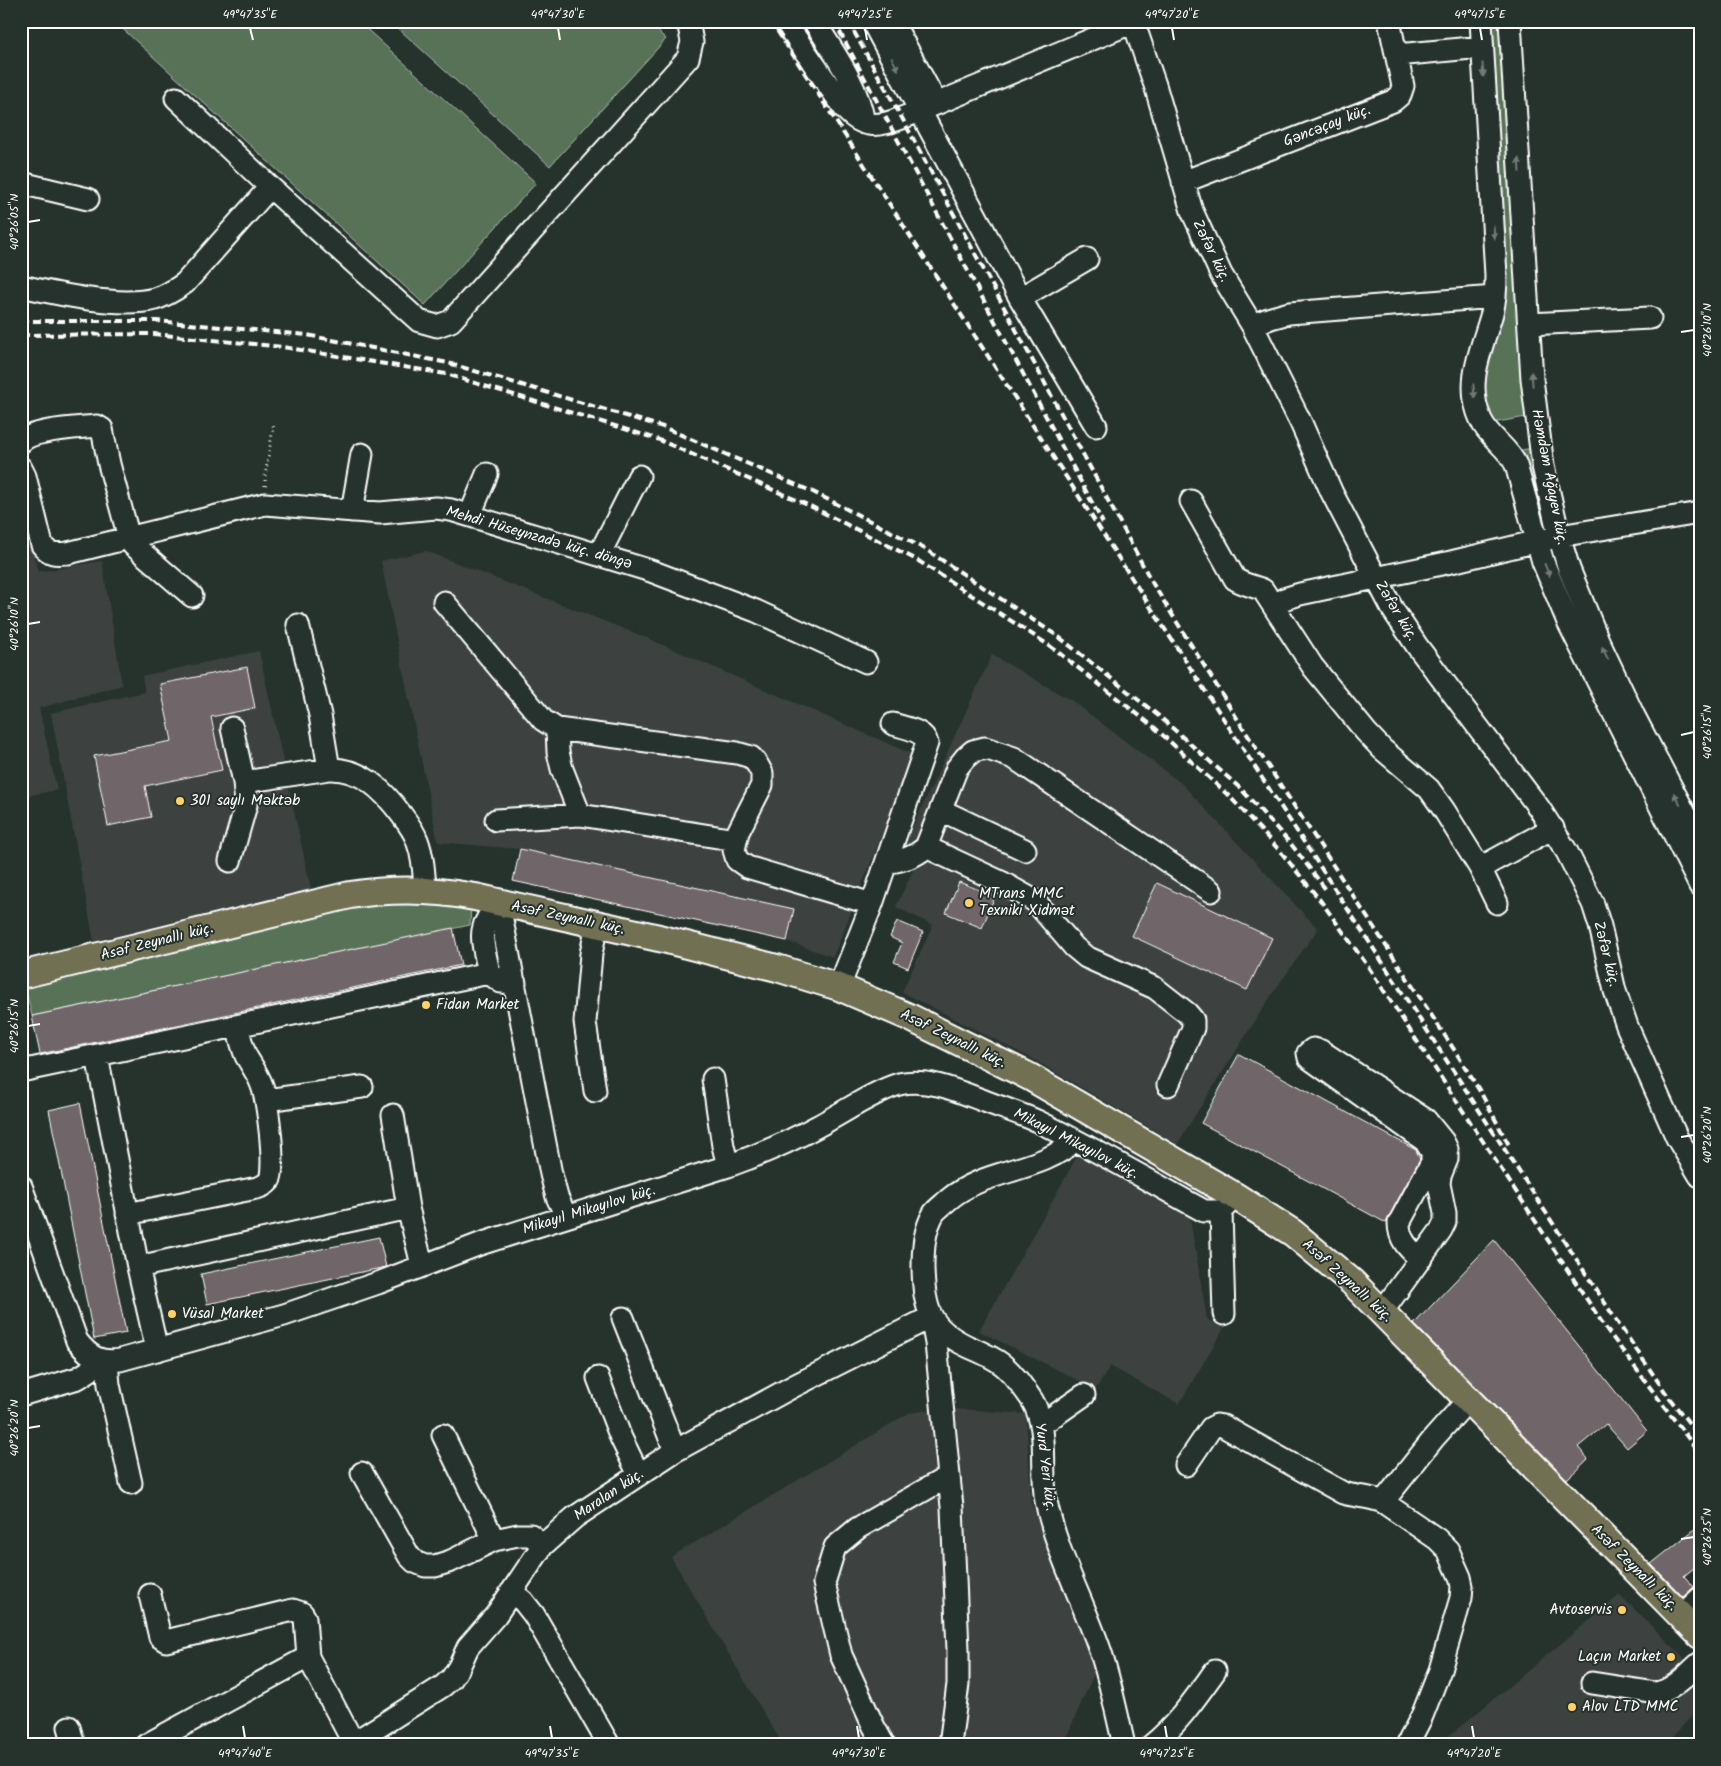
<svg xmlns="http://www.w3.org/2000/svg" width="1721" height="1766" viewBox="0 0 1721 1766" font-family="Kalam,sans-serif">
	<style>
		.built { fill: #3c4240 }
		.green { fill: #587258; stroke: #acb8ac }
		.building { fill: #70666b; stroke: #fff }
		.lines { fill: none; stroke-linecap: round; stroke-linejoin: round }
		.minor-casing { stroke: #fff; stroke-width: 25 }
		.major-casing { stroke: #fff; stroke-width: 30 }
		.path { stroke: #fff; stroke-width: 3; stroke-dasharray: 1 4; stroke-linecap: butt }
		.minor { stroke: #26332d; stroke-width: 21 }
		.major { stroke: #716f52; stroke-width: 26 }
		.rail { stroke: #fff; stroke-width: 4; stroke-dasharray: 8 4; stroke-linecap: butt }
		.oneway { fill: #727a76 }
		.ticks { fill: none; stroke: #fff; stroke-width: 2 }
		.poi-dot { fill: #ffd166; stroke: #26332d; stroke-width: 2 }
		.labels { text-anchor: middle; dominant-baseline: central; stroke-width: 4; stroke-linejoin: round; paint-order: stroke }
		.street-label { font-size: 15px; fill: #fff; stroke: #26332d }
		.poi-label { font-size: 15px; fill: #fff; stroke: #26332d; text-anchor: start }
		.neatline { fill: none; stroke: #fff; stroke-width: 2 }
		.ticks-label { font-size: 12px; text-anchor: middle; fill: #fff }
	</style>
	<rect width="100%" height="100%" fill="#26332d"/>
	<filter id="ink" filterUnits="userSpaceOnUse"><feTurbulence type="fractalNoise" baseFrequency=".02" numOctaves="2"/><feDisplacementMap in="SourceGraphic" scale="10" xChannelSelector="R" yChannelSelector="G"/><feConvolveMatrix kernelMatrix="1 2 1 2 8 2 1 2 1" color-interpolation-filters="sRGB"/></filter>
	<g filter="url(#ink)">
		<path class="built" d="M21 505 38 572 102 561 122 685 39 708 57 790 21 797Z
			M426 551 647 638 914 755 833 957 787 941 794 909 520 849 438 842 381 561Z
			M259 651 311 889 94 941 51 713 145 692 142 676Z
			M992 655 1072 701 1182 784 1318 929 1272 994 1177 1144 1033 1059 902 992 933 925 896 907 914 868 901 853Z
			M1078 1155 1189 1213 1207 1319 1224 1328 1179 1404 1110 1366 1096 1389 979 1331Z
			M942 1408 1026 1414 1031 1502 1095 1671 1063 1745H783L671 1557 909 1413Z
			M1620 1595 1700 1674V1707L1665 1745H1438Z"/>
		<path class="green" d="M114 21H358L536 183 425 305Z
			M390 21H647L666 39 550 166Z
			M1488 21H1502L1526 417 1492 423 1483 408 1481 381 1503 313 1505 268Z
			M1533 448 1548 524 1539 526 1521 450Z
			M419 902 471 907 470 925 32 1016 25 988 339 910 381 903Z"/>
		<path class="building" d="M247 667 255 708 211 717 222 770 145 786 151 817 108 826 94 756 172 741 160 684Z
			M520 849 794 909 787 941 513 881Z
			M959 882 995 896 982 928 946 913Z
			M1157 883 1272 938 1247 990 1132 936Z
			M897 921 923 932 908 968 894 962 902 943 890 937Z
			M453 928 461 965 40 1054 32 1016Z
			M1239 1054 1416 1150 1420 1159 1386 1223 1201 1123Z
			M80 1103 126 1333 94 1339 49 1110Z
			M379 1237 386 1267 207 1304 201 1274Z
			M1494 1240 1647 1431 1627 1448 1606 1424 1578 1447 1588 1459 1567 1479 1414 1324Z
			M1700 1525V1563L1684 1576 1694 1587 1683 1597 1651 1564Z"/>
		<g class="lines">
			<defs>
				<path id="minor" d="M784 21 845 109C863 129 878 127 902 118L1136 21
					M814 21C834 53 858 85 864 123
					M872 21 1020 298 1096 426
					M892 21 936 103
					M1133 21 1155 85 1192 211 1221 274 1252 325 1301 423 1332 493 1393 610 1417 646 1539 808 1567 852 1593 904 1600 926 1615 991 1627 1026 1677 1138 1700 1176
					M1481 21 1496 275C1496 288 1495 301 1492 313 1482 349 1464 383 1481 420 1489 438 1508 447 1516 465L1543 562 1568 622 1700 886
					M1510 21 1532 379 1543 466 1559 536 1569 569 1598 640 1634 716 1700 842
					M1397 55 1482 47
					M176 98 270 187 419 321 437 326 451 321 688 58 692 42 688 21
					M1183 182 1393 101 1400 95 1403 86 1389 21
					M21 183 88 199
					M21 286C57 294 119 308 155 299 166 296 175 290 185 283L270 187
					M1020 298 1087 259
					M1529 324 1650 318
					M1252 325 1271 318 1289 313 1495 297
					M21 442C33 429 79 428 97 426L102 429 109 464 129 538 133 545 192 596
					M21 468 25 476 42 545C50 555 55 554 68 553L265 504 380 513 436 508 451 510 651 571 756 611 866 662
					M1191 501 1235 579C1244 585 1254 586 1263 590L1313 667 1366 732 1382 749 1429 789 1444 810 1480 868 1553 828
					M352 511 362 454
					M470 515 487 474
					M599 555 639 476
					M444 602 543 720 557 729 737 753 751 757 757 764 762 773V785L738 832 734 850 737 860 747 867 872 904
					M1274 606 1284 599 1300 594 1451 562 1559 536 1700 513
					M298 625 320 715 329 769
					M557 729 558 752 562 769 580 815
					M244 782 329 769C361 768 383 790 401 814 407 822 414 831 417 840 423 856 424 872 425 890
					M941 810 1025 850
					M496 820 580 815 736 840
					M926 847 1001 882 1035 901 1074 947 1086 957 1155 988 1187 1013 1193 1020V1028L1168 1085
					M230 861 246 805 244 782 232 728
					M886 863C902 860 914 858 926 847L957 768 965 758 973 751 985 748 1014 758 1211 891
					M1480 868 1497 903
					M500 903 501 915 551 1174 557 1197 566 1216
					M489 973C483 941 474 928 500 903
					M839 987 872 904 927 743C924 730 905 728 893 724
					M97 1056 138 1267 157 1350
					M21 1071 489 973 501 982 515 983
					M713 1079 723 1146 728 1166
					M595 1091 585 1022 591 954 597 924
					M266 1100 362 1087
					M393 1115 408 1208 422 1265
					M1075 1140C1041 1173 985 1168 948 1200 944 1204 938 1208 934 1213 924 1230 923 1249 923 1268 924 1310 930 1329 969 1347 981 1352 993 1357 1003 1365 1015 1375 1023 1387 1032 1400 1050 1430 1040 1468 1046 1501 1057 1555 1085 1604 1102 1656 1111 1685 1117 1715 1124 1745
					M21 1186 77 1341C90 1357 99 1363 120 1360L284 1315 378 1283 480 1244 728 1166C759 1155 789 1142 818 1126 841 1114 875 1091 899 1084 928 1077 960 1092 987 1102 1003 1108 1021 1114 1037 1121 1094 1148 1149 1181 1204 1211H1221L1235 1196
					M1221 1211 1224 1314
					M127 1214 252 1189C258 1188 265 1186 269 1181 277 1169 267 1097 261 1083 257 1073 251 1065 246 1056 242 1047 240 1036 237 1027
					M138 1267 408 1208
					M1382 1312 1441 1230 1445 1222V1213L1439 1184 1440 1176 1447 1159V1149L1443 1141 1426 1120 1321 1051 1313 1049 1308 1053 1309 1058 1425 1141 1432 1152V1162L1399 1223C1399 1240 1408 1248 1420 1259
					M623 1318 675 1451
					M107 1362 109 1385 131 1483
					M598 1378 621 1438 639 1475
					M21 1395 78 1378 89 1371 97 1359
					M1041 1425 1084 1395
					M443 1435 494 1540
					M1186 1465 1211 1428 1217 1425 1223 1426 1343 1493C1356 1497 1370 1496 1383 1502L1437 1539 1448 1550 1460 1577 1462 1586 1461 1598 1440 1670 1422 1716 1407 1745
					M362 1473 409 1556 415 1562 425 1566H435L451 1561 494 1540 518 1535H531L543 1545
					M1383 1502 1434 1438 1468 1400
					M511 1592 523 1601 534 1615 609 1745
					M150 1595 160 1637 166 1641 293 1610 302 1613 305 1618 308 1657 353 1742
					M1681 1616 1700 1598
					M1592 1683 1656 1693C1674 1690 1687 1674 1700 1663
					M69 1727 74 1745
					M146 1745 308 1657
					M350 1745 443 1686 452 1678 459 1667 468 1647 496 1615 543 1545 575 1517 675 1451 794 1386 931 1317 936 1343 952 1507 958 1650V1684L950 1745
					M884 1745 873 1725 841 1655 824 1583 835 1547 858 1528 949 1476
					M1152 1745C1178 1724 1196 1697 1215 1671"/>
				<path id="major" d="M21 975 350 895C393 888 433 889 475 897L659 938 777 968 839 987 909 1017 1030 1077 1235 1196 1293 1233 1352 1282 1700 1635"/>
			</defs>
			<use href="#minor" class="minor-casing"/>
			<use href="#major" class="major-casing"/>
			<path class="path" d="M265 486V476L274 422"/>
			<use href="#minor" class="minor"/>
			<use href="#major" class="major"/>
			<path class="rail" d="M771 21 1140 591 1618 1323 1670 1399 1700 1437
				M834 21 1103 523
				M848 21 902 118 1153 584 1245 731 1457 1054 1481 1093 1510 1147
				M21 321H157L307 335 448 363 663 427 813 492 925 549 1059 637 1160 717 1241 789 1291 844 1327 891
				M21 335 154 334 283 347 446 374 657 439 810 506 917 560 1050 646 1154 727 1231 798 1280 851 1320 900 1367 965 1607 1330 1700 1454"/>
		</g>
		<defs><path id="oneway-solid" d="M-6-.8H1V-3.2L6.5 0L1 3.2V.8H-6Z" transform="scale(1.25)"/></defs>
		<g class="oneway">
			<use href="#oneway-solid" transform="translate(895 64) rotate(62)"/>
			<use href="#oneway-solid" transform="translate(1483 70) rotate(86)"/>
			<use href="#oneway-solid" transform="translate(1519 165) rotate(-94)"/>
			<use href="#oneway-solid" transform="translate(1494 232) rotate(86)"/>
			<use href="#oneway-solid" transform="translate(1532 379) rotate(-95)"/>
			<use href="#oneway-solid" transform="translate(1474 391) rotate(84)"/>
			<use href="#oneway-solid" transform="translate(1547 570) rotate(68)"/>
			<use href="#oneway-solid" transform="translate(1605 653) rotate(-115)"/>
			<use href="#oneway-solid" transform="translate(1677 799) rotate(-118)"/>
		</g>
	</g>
	<path class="ticks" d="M250 28 253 40M558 28 560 40M865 28 867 40M1172 28 1174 40M1480 28 1482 40M28 222 40 220M1681 332 1694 330M28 624 40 622M1681 735 1694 732M28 1026 40 1024M1681 1137 1694 1135M28 1428 40 1426M1681 1539 1694 1537M243 1726 245 1738M550 1726 552 1738M857 1726 859 1738M1165 1726 1167 1738M1472 1726 1474 1738"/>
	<g class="poi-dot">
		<circle cx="180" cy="801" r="5"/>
		<circle cx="969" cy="903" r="5"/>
		<circle cx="426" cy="1005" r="5"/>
		<circle cx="172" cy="1314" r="5"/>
		<circle cx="1622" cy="1610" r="5"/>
		<circle cx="1671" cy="1657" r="5"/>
		<circle cx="1572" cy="1707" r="5"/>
	</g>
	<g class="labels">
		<g class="street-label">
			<text transform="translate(1327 126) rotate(-21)">Gəncəçay küç.</text>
			<text transform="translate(1211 251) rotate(64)">Zəfər küç.</text>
			<text transform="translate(1549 477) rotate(79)">Həmdəm Ağayev küç.</text>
			<text transform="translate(539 538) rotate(16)">Mehdi Hüseynzadə küç. döngə</text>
			<text transform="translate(1396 611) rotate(59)">Zəfər küç.</text>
			<text transform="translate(568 918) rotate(12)">Asəf Zeynallı küç.</text>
			<text transform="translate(157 942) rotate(-14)">Asəf Zeynallı küç.</text>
			<text transform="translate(1606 954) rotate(76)">Zəfər küç.</text>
			<text transform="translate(953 1039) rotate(26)">Asəf Zeynallı küç.</text>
			<text transform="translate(1076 1144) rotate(27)">Mikayıl Mikayılov küç.</text>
			<text transform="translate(589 1210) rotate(-17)">Mikayıl Mikayılov küç.</text>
			<text transform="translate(1347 1281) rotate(42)">Asəf Zeynallı küç.</text>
			<text transform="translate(1045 1467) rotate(83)">Yurd Yeri küç.</text>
			<text transform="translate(609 1495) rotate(-34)">Maralan küç.</text>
			<text transform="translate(1634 1568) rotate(45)">Asəf Zeynallı küç.</text>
		</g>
		<g class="poi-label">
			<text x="190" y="801">301 saylı Məktəb</text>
			<text x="979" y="894">MTrans MMC<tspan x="979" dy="17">Texniki Xidmət</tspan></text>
			<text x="436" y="1005">Fidan Market</text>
			<text x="182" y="1314">Vüsal Market</text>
			<text x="1612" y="1610" text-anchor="end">Avtoservis</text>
			<text x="1661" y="1657" text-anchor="end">Laçın Market</text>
			<text x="1582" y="1707">Alov LTD MMC</text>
		</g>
	</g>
	<rect width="1721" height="1766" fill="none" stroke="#26332d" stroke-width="55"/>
	<rect x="28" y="28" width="1666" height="1710" class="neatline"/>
	<g class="ticks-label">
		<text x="250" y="18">49°47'35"E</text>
		<text x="558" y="18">49°47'30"E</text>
		<text x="865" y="18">49°47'25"E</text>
		<text x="1172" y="18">49°47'20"E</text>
		<text x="1480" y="18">49°47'15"E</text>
		<text transform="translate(14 222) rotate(-90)" y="4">40°26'05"N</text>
		<text transform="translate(1707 330) rotate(-90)" y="4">40°26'10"N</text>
		<text transform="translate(14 624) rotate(-90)" y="4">40°26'10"N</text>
		<text transform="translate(1707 732) rotate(-90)" y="4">40°26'15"N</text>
		<text transform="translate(14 1026) rotate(-90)" y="4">40°26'15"N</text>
		<text transform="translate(1707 1135) rotate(-90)" y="4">40°26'20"N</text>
		<text transform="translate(14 1428) rotate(-90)" y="4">40°26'20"N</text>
		<text transform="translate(1707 1537) rotate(-90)" y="4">40°26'25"N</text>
		<text x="245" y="1757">49°47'40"E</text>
		<text x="552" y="1757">49°47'35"E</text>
		<text x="859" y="1757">49°47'30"E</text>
		<text x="1167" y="1757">49°47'25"E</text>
		<text x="1474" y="1757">49°47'20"E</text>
	</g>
</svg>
